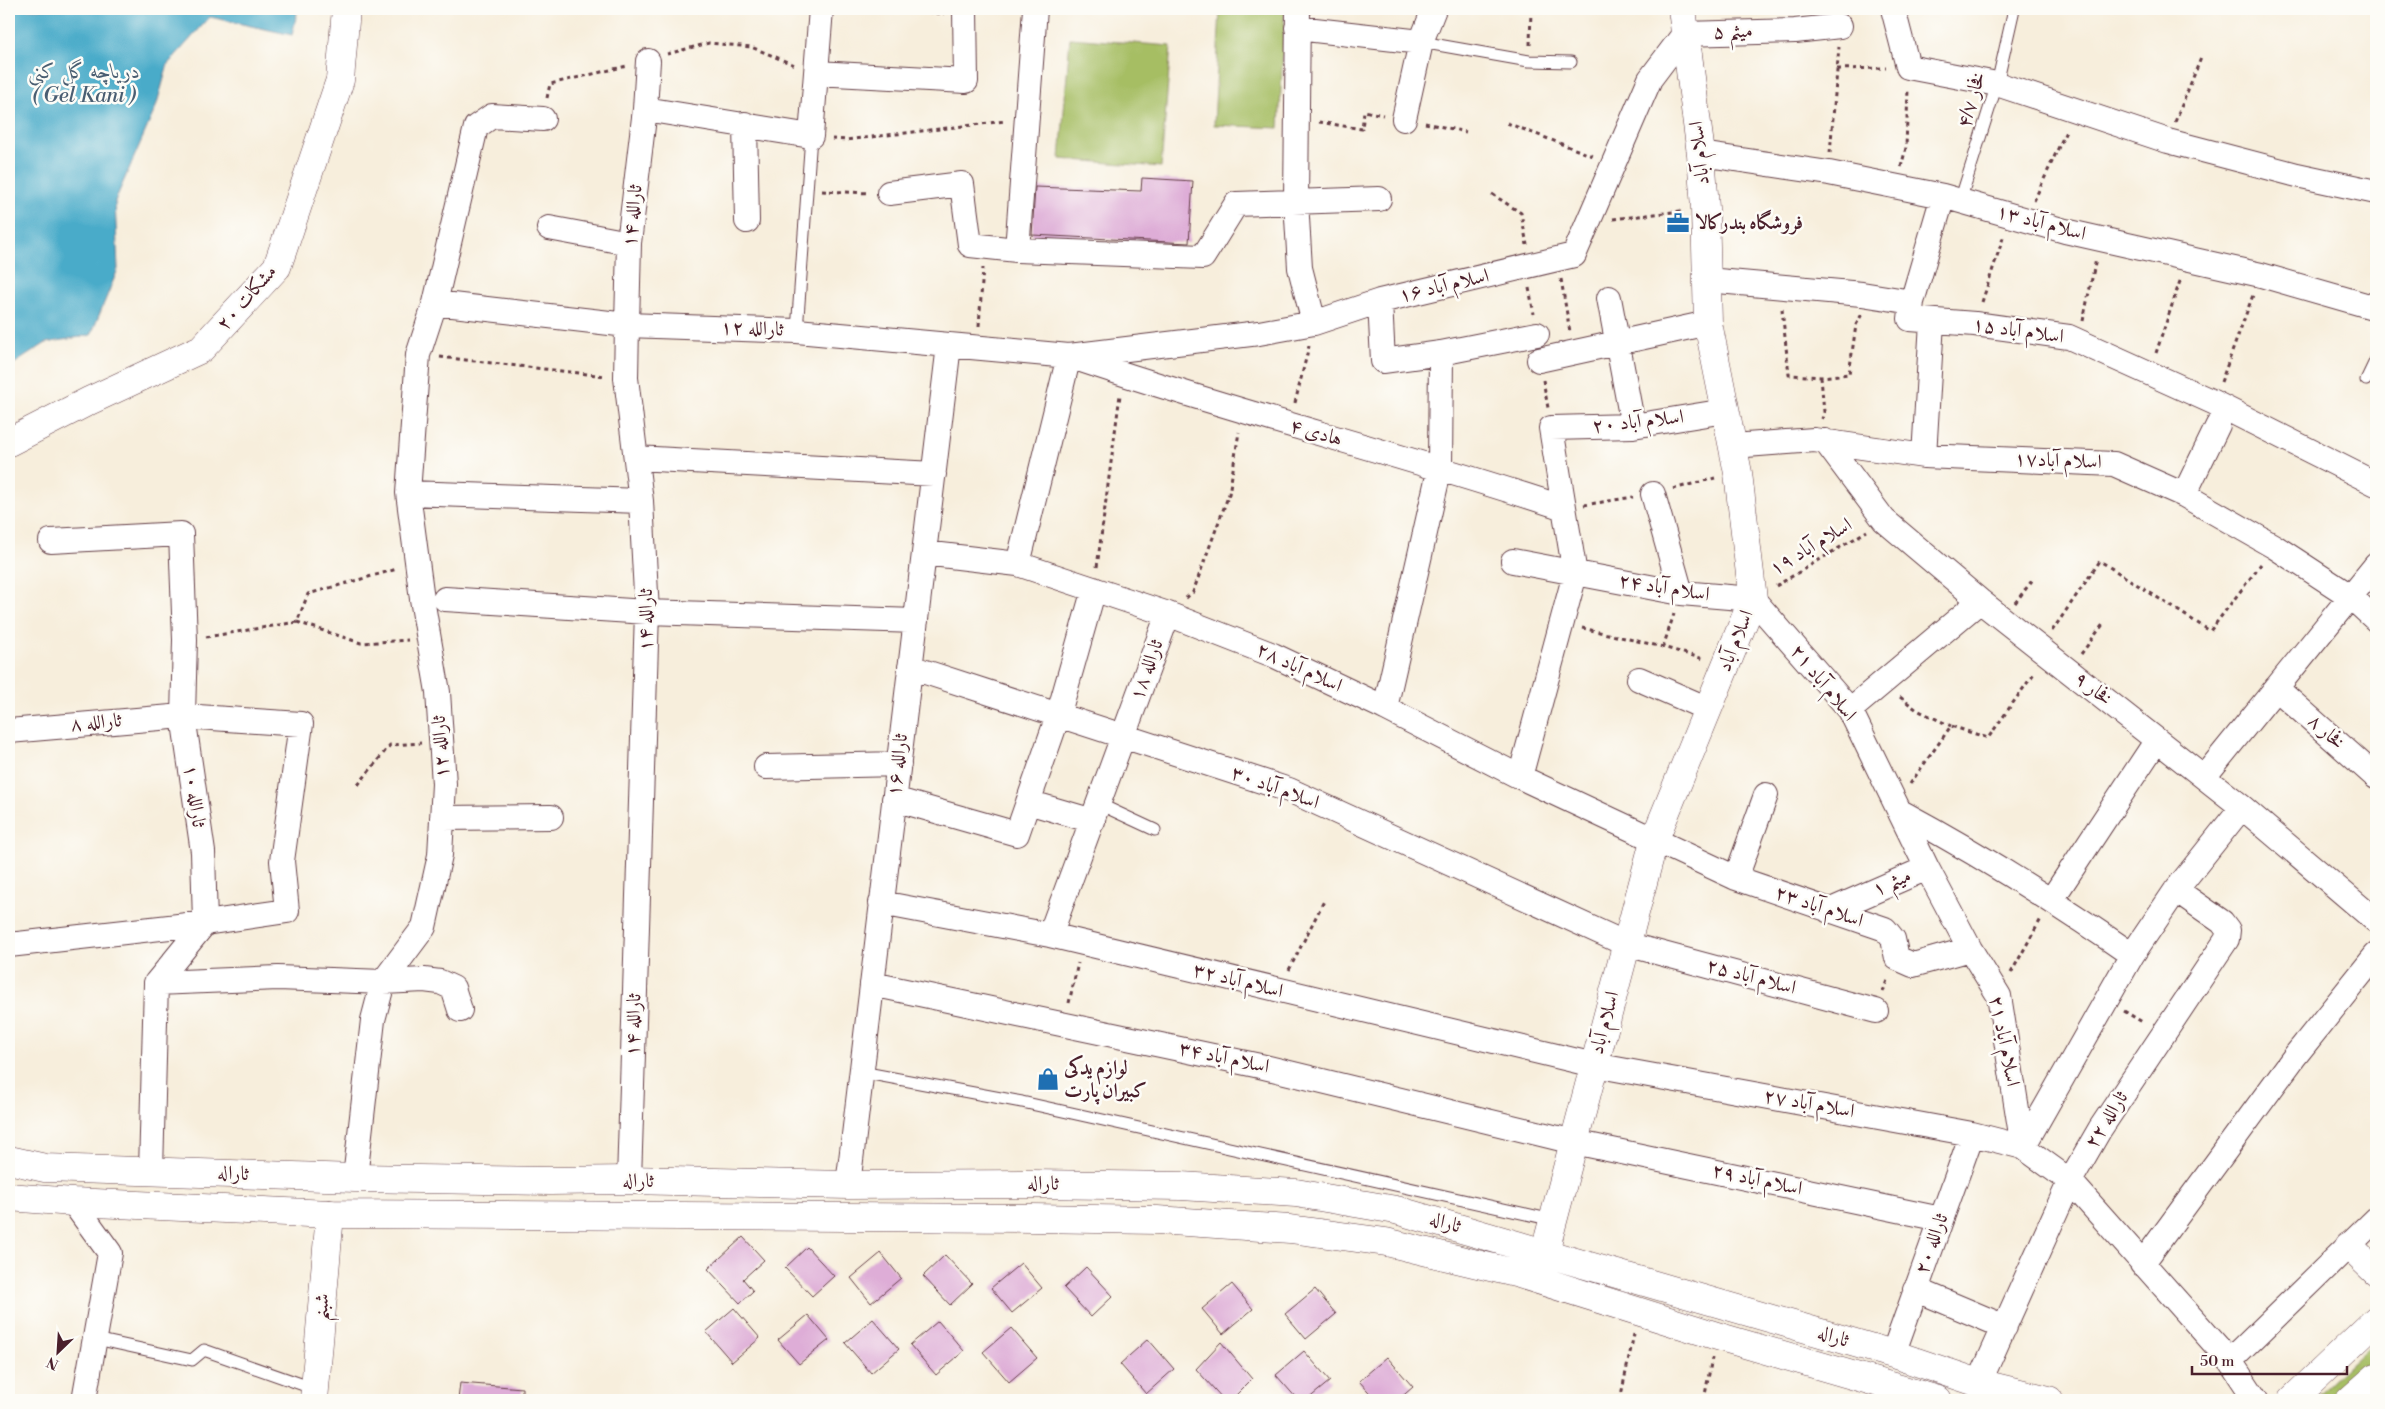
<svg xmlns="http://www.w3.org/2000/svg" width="2385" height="1409" viewBox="0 0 2385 1409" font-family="'Libre Bodoni',Amiri,serif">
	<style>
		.green { fill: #a6be63; stroke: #786e47 }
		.water { fill: #4aabc9; stroke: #4a657a }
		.building { fill: #deadd7 }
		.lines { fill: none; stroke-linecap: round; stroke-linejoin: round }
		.service-casing { stroke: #643e46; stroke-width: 13 }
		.minor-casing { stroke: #643e46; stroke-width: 26 }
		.tertiary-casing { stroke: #643e46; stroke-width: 29 }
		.secondary-casing { stroke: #643e46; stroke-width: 29 }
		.primary-casing { stroke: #643e46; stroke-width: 29 }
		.path { stroke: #643e46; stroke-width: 3; stroke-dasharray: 4 4; stroke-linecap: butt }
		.service { stroke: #fff; stroke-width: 11 }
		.minor { stroke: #fff; stroke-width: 24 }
		.tertiary { stroke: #fff; stroke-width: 28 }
		.secondary { stroke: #fff; stroke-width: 28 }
		.primary { stroke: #fff; stroke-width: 28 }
		.labels { text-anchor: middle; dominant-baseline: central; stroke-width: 5; stroke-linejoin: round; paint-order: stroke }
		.street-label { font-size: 20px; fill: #4a1f2b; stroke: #fdfcf7 }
		.poi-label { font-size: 20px; font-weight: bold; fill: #4a1f2b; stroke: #fdfcf7; text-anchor: start }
		.water-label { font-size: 21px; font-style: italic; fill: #4a5e72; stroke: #fdfcf7 }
	</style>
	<rect width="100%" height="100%" fill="#fdfcf7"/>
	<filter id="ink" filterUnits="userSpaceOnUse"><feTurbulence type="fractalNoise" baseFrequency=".02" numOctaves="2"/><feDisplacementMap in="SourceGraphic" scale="10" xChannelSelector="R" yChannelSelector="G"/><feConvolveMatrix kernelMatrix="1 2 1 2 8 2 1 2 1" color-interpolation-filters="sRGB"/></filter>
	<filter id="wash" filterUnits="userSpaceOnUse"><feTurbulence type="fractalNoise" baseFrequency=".0096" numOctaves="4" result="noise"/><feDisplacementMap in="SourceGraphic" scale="20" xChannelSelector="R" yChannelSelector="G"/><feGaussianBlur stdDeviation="1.12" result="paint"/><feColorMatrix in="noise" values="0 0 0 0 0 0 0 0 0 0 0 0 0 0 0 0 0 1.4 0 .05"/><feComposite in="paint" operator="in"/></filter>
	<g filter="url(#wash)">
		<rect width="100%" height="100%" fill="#f7eedc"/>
		<path class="green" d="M1220 9H1285L1279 128 1214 125Z
			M1070 38 1171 46 1161 167 1060 159Z
			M2376 1340V1358L2332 1400H2312Z"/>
		<path class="water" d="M9 9H298L292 35 210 17 168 64 156 107 115 201 118 269 91 335 46 343 9 367Z"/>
		<g id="blocks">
			<path class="building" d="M1142 178 1193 181 1189 243 1032 235 1035 187 1141 191Z
				M743 1237 764 1260 743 1279 753 1291 740 1303 708 1269Z
				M807 1247 834 1276 812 1296 785 1268Z
				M881 1253 901 1278 871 1303 851 1278Z
				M945 1255 972 1284 950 1305 923 1276Z
				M1021 1263 1042 1288 1012 1313 991 1288Z
				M1086 1267 1113 1296 1091 1317 1064 1288Z
				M1232 1284 1253 1309 1223 1334 1202 1309Z
				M1315 1289 1336 1314 1306 1339 1285 1314Z
				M734 1308 760 1338 732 1362 706 1332Z
				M808 1315 829 1340 799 1364 778 1340Z
				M873 1319 899 1349 871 1373 845 1343Z
				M938 1321 964 1351 936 1375 910 1345Z
				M1011 1328 1037 1358 1009 1382 983 1352Z
				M1148 1339 1174 1369 1146 1394 1120 1364Z
				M1221 1342 1252 1379 1231 1400H1224L1196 1369Z
				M1304 1351 1330 1381 1307 1400H1298L1276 1375Z
				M1387 1357 1413 1387 1398 1400H1376L1359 1381Z
				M460 1383 522 1388V1400H458Z"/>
		</g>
	</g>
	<g filter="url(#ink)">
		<use href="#blocks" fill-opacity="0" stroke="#643e46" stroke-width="1"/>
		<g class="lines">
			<defs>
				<path id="service" d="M1421 42 1529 61 1571 62
					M1960 201 1997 84 2014 9
					M797 331 811 136
					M2366 380 2376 359
					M1099 804 1155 830
					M861 1072 1022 1102 1553 1220
					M96 1339 192 1360 204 1350 315 1389"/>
				<path id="minor" d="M1298 9 1296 201 1300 268 1314 323
					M1893 9 1908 67 1997 84 2168 141 2297 175 2376 192
					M1297 28 1421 42 1434 9
					M816 73 966 81 965 9
					M645 109 811 136 821 9
					M1404 119 1421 42
					M745 124 747 221
					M1701 154 1829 173 1943 196 2065 231 2261 275 2376 308
					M889 193 962 184 970 245 1017 250 1203 257 1236 204 1379 199
					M549 228 629 243
					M1017 250 1035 9
					M1707 280 1862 294 1912 302 1910 319 1975 324 2069 337 2213 402 2376 484
					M1609 298 1633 426
					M1380 301 1383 361 1441 353 1537 334
					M1912 302 1943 196
					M435 303 627 325 797 331 1069 356 1259 333 1314 323 1380 301 1574 255 1650 79 1684 34 1795 31 1840 26
					M1075 358C1237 413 1402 454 1564 508
					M1539 360 1708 323
					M1825 441 1884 520 1980 601 2242 807 2376 921
					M1733 446 1814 440 1924 456 2114 464 2184 495 2275 547 2350 596 2376 620
					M1924 456 1932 322
					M636 458 934 474
					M408 493 641 501
					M1653 494 1681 593
					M2184 495 2218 425
					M51 541 181 534 185 640 183 716 203 852 205 923 156 983 151 1171
					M924 553 1018 564 1168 614 1273 655 1385 708 1520 777 1736 878 1885 929 1893 939 1897 958 1913 965 1970 949
					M1513 561 1681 593 1753 599 1850 710 1927 868 1970 949 1999 996 2023 1147 2070 1181 2230 1361 2256 1400
					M1018 564 1069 356
					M445 599 647 612 916 621
					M910 667 1289 790 1626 944 1876 1011
					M1639 679 1708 709
					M2276 688 2376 777
					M1385 708 1440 467 1441 353
					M1850 710 1980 601
					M9 731 183 716 301 724 282 861 287 911 205 923 9 945
					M766 767 899 764
					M1520 777 1575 574 1551 428 1633 426 1725 411
					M2204 777 2376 565
					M894 799 1017 834 1058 716 1094 589
					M1028 802 1093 821
					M1901 812C1981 855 2057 903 2132 955L2176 890 2242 807
					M442 818 551 817
					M1736 878 1766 795
					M2052 899 2157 740
					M881 903 1050 935 1594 1065 1972 1134 2023 1147 2132 955
					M1829 911 1927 868
					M1050 935 1168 614
					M156 983 278 978 383 982 424 980 440 982 453 988 460 1010
					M872 984 1260 1066 1574 1142 1941 1219
					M355 1178 373 1020 383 982 424 927 440 855 444 784 438 692 422 599 408 493 418 355 435 303 476 127 492 116 543 119
					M629 1180 647 612 641 501 626 378 627 325 629 243 645 109 648 61
					M848 1185 949 345
					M73 1202 110 1253 84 1400
					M2142 1264 2295 1056 2376 955
					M1915 1289 2005 1327
					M1893 1354 1972 1134
					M2230 1361 2376 1219
					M1979 1383 2070 1181 2100 1129 2227 939 2228 930 2222 922 2176 890"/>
				<path id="tertiary" d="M9 442 89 401 201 349 277 267 340 80 346 9
					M1545 1251 1654 841 1753 599 1738 473 1708 323 1705 208 1701 154 1682 9
					M314 1400 330 1214"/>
				<path id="secondary" d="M9 1160 45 1168 355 1178 550 1181 629 1180 848 1185 1032 1184 1181 1186 1296 1193 1396 1210 1893 1354 1979 1383 2049 1400
					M9 1197 73 1202 330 1214 1032 1218 1157 1220 1290 1229 1386 1242 1519 1274 1717 1336 1938 1400"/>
				<path id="primary" d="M2349 1246 2376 1272
					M2292 1400 2376 1320
					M2350 1400 2376 1377"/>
			</defs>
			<use href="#service" class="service-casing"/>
			<use href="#minor" class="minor-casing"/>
			<use href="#tertiary" class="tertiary-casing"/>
			<use href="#secondary" class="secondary-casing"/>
			<use href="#primary" class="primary-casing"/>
			<path class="path" d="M896 9 944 14
				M1530 45 1531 9
				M667 54 709 43 751 47 795 65
				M1837 69 1886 68
				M547 98 550 84 627 66
				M1319 122 1362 129 1364 111 1383 115
				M2175 122 2201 58
				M1425 123 1466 132
				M1507 123 1593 156
				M832 139 846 140 1006 121
				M1830 153 1839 47
				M1901 167 1906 148 1908 89
				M822 191 869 193
				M1492 194 1521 213 1527 245
				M2034 201 2067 129
				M1613 219 1681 211
				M1561 279 1570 332
				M1529 288 1534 314
				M1982 302 2004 235
				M1782 309 1789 375 1821 377 1849 374 1856 325 1862 314
				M2083 321 2096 259
				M979 326 983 268
				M2156 353 2181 278
				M440 357 605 376
				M1821 377 1824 412 1822 419
				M1543 380 1548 408
				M2221 382 2253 295
				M1295 403 1309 346
				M1673 489 1715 478
				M1584 505 1633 497
				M1097 567 1120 395
				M1776 586 1867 531
				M1186 598 1193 592 1229 494 1239 432
				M2015 603 2034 578
				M297 622 361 643 408 640
				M1582 628 1663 647 1704 659
				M2052 631 2100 561 2210 631 2261 564
				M206 637 297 622 308 594 397 569
				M1663 647 1674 614
				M2081 654 2104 623
				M1900 697 1917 710 1951 726
				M1910 784 1951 726 1988 738 2035 672
				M358 785 390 745 421 743
				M1289 970 1324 901
				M2011 973 2041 919
				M1883 992 1888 977
				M1069 1003 1078 963
				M2124 1011 2144 1023
				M1620 1400 1634 1334
				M1704 1400 1712 1358"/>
			<use href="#service" class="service"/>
			<use href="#minor" class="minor"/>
			<use href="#tertiary" class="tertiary"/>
			<use href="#secondary" class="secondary"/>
			<use href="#primary" class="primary"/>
		</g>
	</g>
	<defs>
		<symbol id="office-bare" viewBox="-9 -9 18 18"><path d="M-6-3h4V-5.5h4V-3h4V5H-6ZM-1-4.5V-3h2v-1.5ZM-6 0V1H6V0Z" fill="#1f6fb2" stroke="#fdfcf7" stroke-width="2.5" paint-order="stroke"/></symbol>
		<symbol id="shop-bare" viewBox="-9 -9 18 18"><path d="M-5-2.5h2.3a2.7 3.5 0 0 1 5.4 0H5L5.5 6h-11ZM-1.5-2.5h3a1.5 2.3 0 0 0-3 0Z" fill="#1f6fb2" stroke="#fdfcf7" stroke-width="2.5" paint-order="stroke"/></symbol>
	</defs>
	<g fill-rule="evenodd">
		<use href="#office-bare" x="1662" y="207" width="32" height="32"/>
		<use href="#shop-bare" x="1032" y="1063" width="32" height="32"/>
	</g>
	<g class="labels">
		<g class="street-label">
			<text transform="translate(1733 32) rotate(-2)">میثم ۵</text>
			<text transform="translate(1972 100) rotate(-74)">فخار ۴/۷</text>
			<text transform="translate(1700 153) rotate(-96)">اسلام آباد</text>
			<text transform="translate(633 216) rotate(-84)">ثارالله ۱۴</text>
			<text transform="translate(2041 223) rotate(15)">اسلام آباد ۱۳</text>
			<text transform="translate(1444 286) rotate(-13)">اسلام آباد ۱۶</text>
			<text transform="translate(247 298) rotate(-49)">مشکات ۲۰</text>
			<text transform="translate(752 329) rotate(2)">ثارالله ۱۲</text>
			<text transform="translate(2018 331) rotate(8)">اسلام آباد ۱۵</text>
			<text transform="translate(1638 422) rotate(-6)">اسلام آباد ۲۰</text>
			<text transform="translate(1316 433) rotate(16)">هادی ۴</text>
			<text transform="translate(2058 461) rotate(2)">اسلام آباد۱۷</text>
			<text transform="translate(1811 547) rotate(-31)">اسلام آباد ۱۹</text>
			<text transform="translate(1664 588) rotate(9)">اسلام آباد ۲۴</text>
			<text transform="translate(646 620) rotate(-90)">ثارالله ۱۴</text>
			<text transform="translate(1736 641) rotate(-68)">اسلام آباد</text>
			<text transform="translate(1299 668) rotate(25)">اسلام آباد ۲۸</text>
			<text transform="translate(1147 670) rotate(-70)">ثارالله ۱۸</text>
			<text transform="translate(1823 683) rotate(51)">اسلام آباد ۲۱</text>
			<text transform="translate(2093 689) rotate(38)">فخار ۹</text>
			<text transform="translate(96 723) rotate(-5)">ثارالله ۸</text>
			<text transform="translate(2326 732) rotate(42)">فخار ۸</text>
			<text transform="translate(441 747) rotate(-93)">ثارالله ۱۲</text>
			<text transform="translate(898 765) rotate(-83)">ثارالله ۱۶</text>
			<text transform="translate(1275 788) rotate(20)">اسلام آباد ۳۰</text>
			<text transform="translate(194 796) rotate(82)">ثارالله ۱۰</text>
			<text transform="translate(1892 883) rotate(-24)">میثم ۱</text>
			<text transform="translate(1819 907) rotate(19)">اسلام آباد ۲۳</text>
			<text transform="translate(1751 977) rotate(15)">اسلام آباد ۲۵</text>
			<text transform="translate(1238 981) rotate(14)">اسلام آباد ۳۲</text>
			<text transform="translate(1605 1023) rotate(-75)">اسلام آباد</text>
			<text transform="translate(634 1025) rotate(-88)">ثارالله ۱۴</text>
			<text transform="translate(2004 1041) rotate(79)">اسلام آباد ۲۱</text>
			<text transform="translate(1224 1058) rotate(12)">اسلام آباد ۳۴</text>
			<text transform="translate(1809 1104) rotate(10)">اسلام آباد ۲۷</text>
			<text transform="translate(2107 1120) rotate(-58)">ثارالله ۲۲</text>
			<text transform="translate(233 1174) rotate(2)">ثاراله</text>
			<text transform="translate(1757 1180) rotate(12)">اسلام آباد ۲۹</text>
			<text x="638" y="1181">ثاراله</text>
			<text transform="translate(1043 1184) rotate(1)">ثاراله</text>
			<text transform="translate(1445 1223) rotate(16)">ثاراله</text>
			<text transform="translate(1932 1244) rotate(-70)">ثارالله ۲۰</text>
			<text transform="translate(322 1307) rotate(-85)">شبنم</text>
			<text transform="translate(1833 1337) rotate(17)">ثاراله</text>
		</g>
		<g class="poi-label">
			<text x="1695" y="223">فروشگاه بندرکالا</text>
			<text x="1064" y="1068">لوازم یدکی<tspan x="1064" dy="23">کبیران پارت</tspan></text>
		</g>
		<g class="water-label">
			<text x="84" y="72">دریاچه گل کنی<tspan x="84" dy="24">( Gel Kani )</tspan></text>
		</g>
	</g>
	<rect width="2385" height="1409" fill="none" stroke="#fdfcf7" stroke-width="30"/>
	<g transform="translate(58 1352) rotate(205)" stroke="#fdfcf7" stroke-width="4" paint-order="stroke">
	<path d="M0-4L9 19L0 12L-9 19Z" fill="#4a1f2b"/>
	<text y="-8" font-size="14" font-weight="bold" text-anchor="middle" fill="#4a1f2b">N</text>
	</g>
	<path d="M2192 1366v8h155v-8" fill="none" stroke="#4a1f2b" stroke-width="2.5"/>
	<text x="2200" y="1366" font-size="15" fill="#4a1f2b" stroke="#fdfcf7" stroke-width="4" paint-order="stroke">50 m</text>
</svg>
